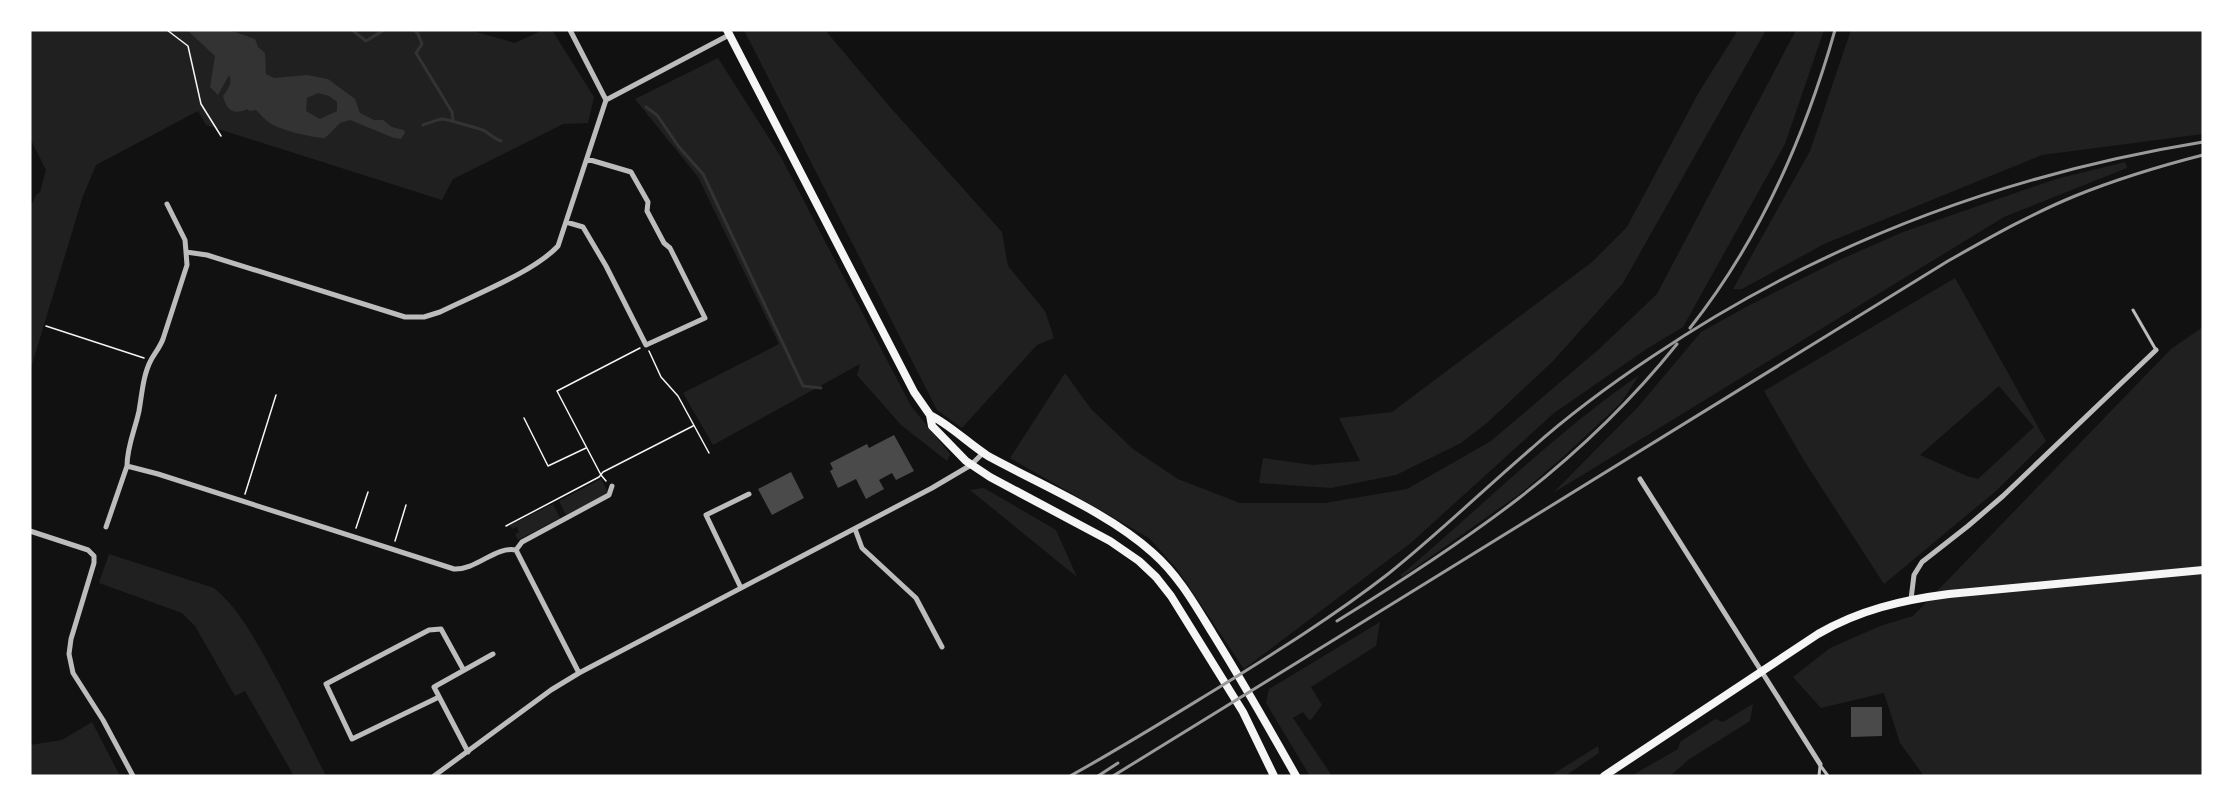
<svg xmlns="http://www.w3.org/2000/svg" width="2233" height="806" viewBox="0 0 2233 806" font-family="Poppins,sans-serif">
	<style>
		.green { fill: #202020; fill-rule: evenodd }
		.water { fill: #333; fill-rule: evenodd }
		.lines { fill: none; stroke-linecap: round; stroke-linejoin: round }
		.stream { stroke: #333; stroke-width: 3 }
		.building { fill: #4a4a4a }
		.path { stroke: #f5f5f5; stroke-width: 1.5 }
		.service { stroke: #bcbcbc; stroke-width: 3 }
		.minor { stroke: #bcbcbc; stroke-width: 5 }
		.secondary { stroke: #f5f5f5; stroke-width: 8 }
		.rail { stroke: #9a9a9a; stroke-width: 3 }
	</style>
	<rect width="100%" height="100%" fill="#111"/>
	<path class="green" d="M30 30H469L515 43 543 30H552L594 97 588 123 563 124 453 179 442 200 206 125 198 111 96 165 83 196 30 371V208L36 195 40 192 46 170 30 138Z
		M744 30H825L890 107 1002 232 1008 266 1045 311 1054 338 1037 345 962 428 937 410Z
		M1738 30H1766L1623 283 1553 361 1488 422 1461 443 1396 475 1331 488 1259 483 1263 458 1313 465 1360 461 1339 418 1392 412 1592 262 1627 227 1699 92Z
		M1796 30H1824L1785 144 1683 327 1648 348 1554 413 1412 542 1244 669 1177 569 1149 538 1010 458 1065 373 1091 409 1133 449 1178 479 1240 503H1325L1407 489 1491 441 1598 350 1657 294Z
		M1851 30H2203V134L2042 155 1824 244 1742 289H1733L1810 151Z
		M718 58 781 157 911 406 950 454 947 461 901 425 857 375 860 364 713 445 683 393 779 344 698 177 635 99Z
		M2125 162 2127 168 2004 217 1553 493 1638 407 1701 332 1748 306 1837 261 1903 232 2056 179Z
		M1955 278 2046 441 1997 490 1884 584 1803 459 1764 391ZM1999 386 2034 427 1978 479 1967 476 1920 455Z
		M2203 327V776H1924L1900 743 1884 693 1821 708 1793 677 1830 648 1880 626 1913 616 2171 349Z
		M1639 375 1621 403 1563 457 1521 493 1402 577 1401 575C1480 508 1554 434 1639 375Z
		M601 479 609 494 566 515 559 501Z
		M984 488 1056 530 1077 577 970 490Z
		M553 504 560 518 518 540 515 534 519 532 517 527 512 529 510 525Z
		M109 554 214 588C238 608 251 633 266 659 287 697 306 737 326 776H294L245 691 235 696 195 626 182 613 99 583Z
		M1380 622 1376 646 1311 687 1322 705 1310 721 1303 712 1293 718 1332 776H1310L1266 703 1269 689Z
		M1753 704 1750 721 1688 760 1670 776H1631L1678 749 1680 742 1715 719 1723 722Z
		M92 722 120 776H30V745L62 740Z
		M1598 746 1599 753 1565 776H1550Z"/>
	<path class="water" d="M187 30H229L255 39 258 47 265 53 266 74 274 78 307 75 328 79 355 99 360 113 374 120H383L392 127 404 130 405 133 401 139 394 138 350 120 340 123 325 138C314 138 279 130 270 123 265 120 260 114 256 110L249 111 248 109C233 115 227 111 223 96 228 89 233 83 229 75L218 95 210 87 215 56ZM318 93 329 96 337 102V111L320 119 306 111 307 98Z"/>
	<g class="lines">
		<path class="stream" d="M352 30 366 41 384 30
			M414 30 418 34 422 44 416 53 452 112 453 120
			M646 107 657 115 679 147 703 174 803 386 821 388
			M423 125C429 123 436 120 442 119 445 119 482 129 485 131 491 135 493 138 501 141"/>
	</g>
	<path class="building" d="M894 435 914 471 896 480 892 473 879 480 884 489 866 499 856 479 838 488 830 471 833 469 830 463 867 444 869 448Z
		M791 472 804 498 772 515 758 489Z
		M1851 707H1882V736L1851 737Z"/>
	<g class="lines">
		<path class="path" d="M167 30 188 46 201 104 221 136
			M46 326 144 358
			M649 351 661 377 678 396 709 453
			M524 418 548 466 586 448
			M606 481 601 475 557 391 640 348
			M245 494 276 395
			M506 526 599 477 603 472 693 426
			M356 528 368 492
			M395 541 406 505"/>
		<path class="service" d="M2133 310 2156 350
			M1820 765 1828 776
			M1819 776 1820 766"/>
		<path class="minor" d="M570 30 606 100
			M167 204 185 240 186 252
			M566 222 583 227 606 266 646 345 705 318 670 248 664 243 647 211 648 202 631 172 587 159
			M1640 479 1820 764
			M106 527 127 466
			M855 529 862 548 916 598 942 647
			M30 531 88 550 94 556V563L71 639 69 654 73 673 103 720 133 776
			M516 550 522 542 609 495 612 486
			M741 588 706 515 749 494
			M1911 599 1914 575 1922 562 1968 526 2003 496 2156 350
			M579 673 516 550C495 546 477 570 454 569L158 474 127 466C127 446 135 430 139 411 142 394 143 375 151 360 155 353 160 347 163 339L187 265 186 252 207 255 405 317H424L440 312C474 295 534 272 558 246L606 100 729 35
			M439 697 352 739 326 684 429 630 441 629 463 669
			M468 752 434 687 493 654
			M434 776 551 690 579 673 932 488 971 465 983 453"/>
		<path class="secondary" d="M727 30 914 392 930 415 932 426 966 461 990 477 1110 541 1139 561 1156 577 1171 596 1243 712 1274 776
			M930 415C950 425 968 443 988 456 1041 485 1109 513 1153 553 1179 576 1195 605 1213 634 1242 681 1269 728 1296 776
			M1604 776 1818 634C1859 610 1902 600 1949 594L2203 570"/>
		<path class="rail" d="M1690 328C1759 241 1805 136 1835 30
			M1337 621C1468 540 1580 465 1677 344
			M1070 776C1121 748 1169 718 1218 688 1276 652 1334 616 1388 574 1438 534 1484 489 1532 448 1570 414 1611 384 1653 356 1819 244 2006 174 2203 142
			M1098 776 1118 763
			M1113 776 1948 261C1989 238 2031 214 2075 196 2117 179 2160 166 2203 155"/>
	</g>
	<rect width="2233" height="806" fill="none" stroke="#ffffff" stroke-width="63"/>
</svg>
